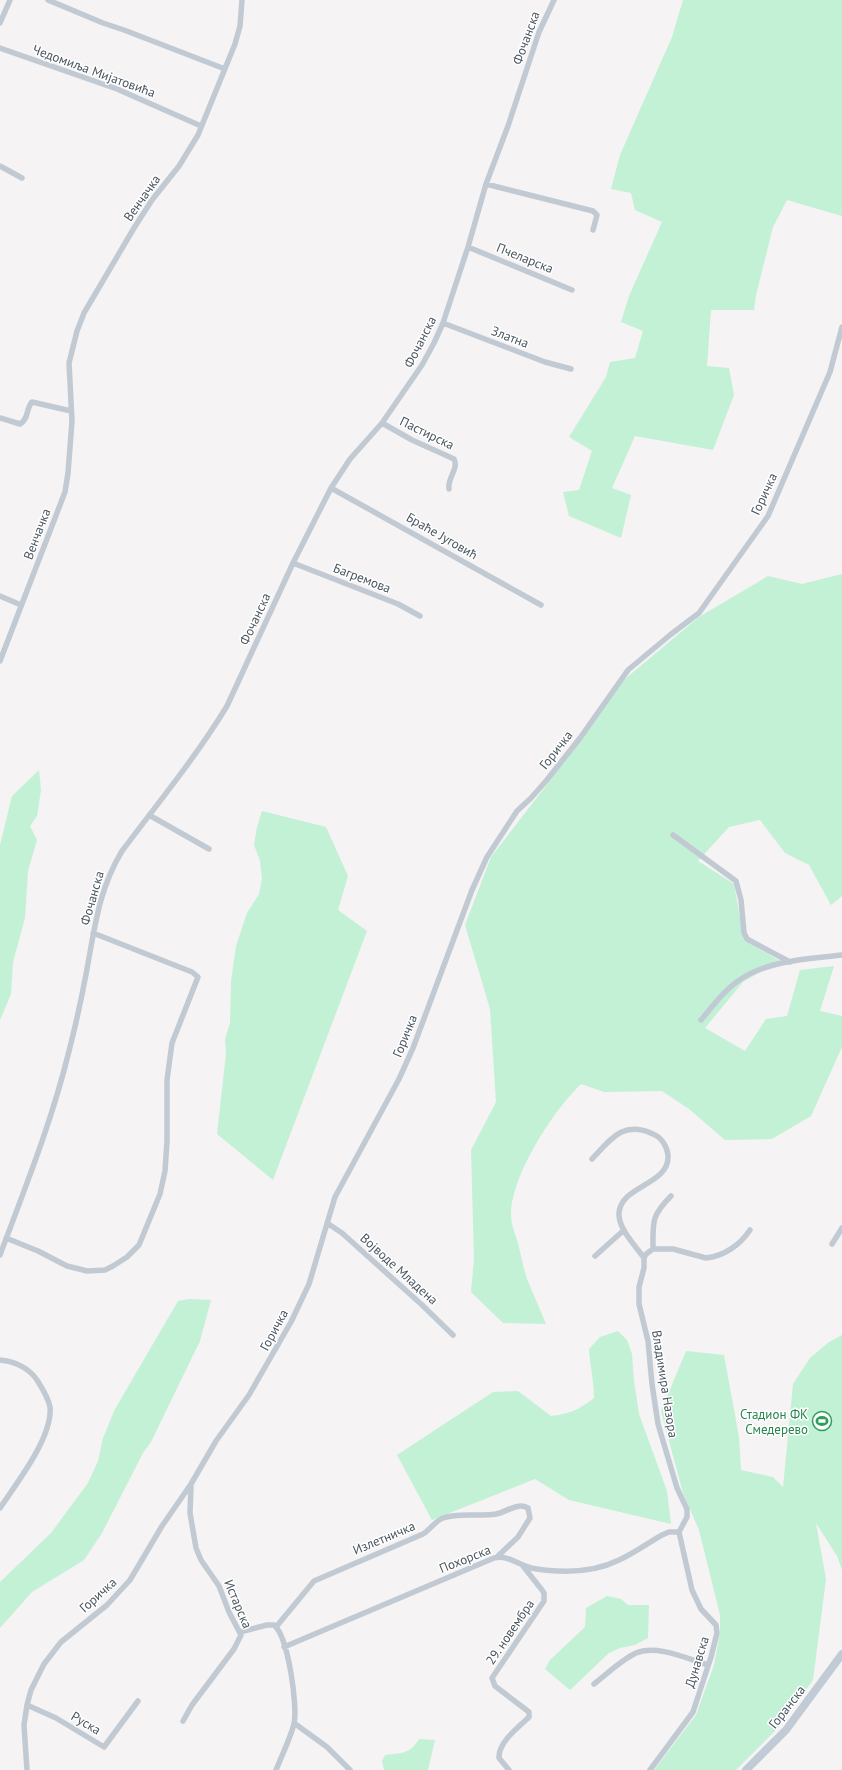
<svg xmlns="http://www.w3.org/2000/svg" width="842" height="1770" viewBox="0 0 842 1770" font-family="'PT Sans',sans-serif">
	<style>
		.green { fill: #c3f1d5 }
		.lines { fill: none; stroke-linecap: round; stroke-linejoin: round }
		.minor { stroke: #c1cad2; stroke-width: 5.5 }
		.secondary { stroke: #c1cbd6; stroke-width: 8 }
		.labels { text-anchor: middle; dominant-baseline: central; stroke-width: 3; stroke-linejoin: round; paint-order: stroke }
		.street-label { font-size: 13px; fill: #4a5661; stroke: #fff }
		.leisure-label { font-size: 13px; fill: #27864d; stroke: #fff; text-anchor: end }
	</style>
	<rect width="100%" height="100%" fill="#f5f3f3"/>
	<path class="green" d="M683 0H842V216L787 200 773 227 756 295 754 310H711L707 366 729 368 734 395 713 450 635 436 612 488 631 495 621 538 569 516 563 492 579 490 592 451 569 437 606 377 610 362 635 358 643 331 621 322 629 296 662 222 635 210 631 193 611 189 620 155 672 37Z
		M842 574V896L831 905 809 865 785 853 760 820 729 827 698 861 734 884 744 940 780 961 743 982 705 1028 745 1051 766 1019 787 1016 800 970 834 966 820 1011 842 1016V1047L811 1116 772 1139 725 1140 689 1109 662 1091 604 1092 581 1084C553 1111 512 1174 511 1214 511 1224 515 1234 518 1243 521 1255 523 1267 527 1279 533 1294 540 1309 546 1324L503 1323 471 1292 474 1259 471 1150 496 1102 490 1009 465 925 491 857 552 778 619 684 699 617 768 576 802 584Z
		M39 770 41 790 37 816 30 826 37 840 28 871 25 918 13 962 11 994 0 1020V845L12 796Z
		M262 811 326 827 348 876 338 910 367 931 273 1180 217 1134 226 1054 225 1039 230 1023 231 981 236 946 247 913 259 894 262 878 260 861 254 845 257 827Z
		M189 1299 211 1300 200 1341 151 1442 143 1453 102 1533 84 1560 32 1592 0 1628V1582L51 1533 88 1483 98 1461 103 1438 115 1409 178 1301Z
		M618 1331 627 1340 632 1354 634 1381 639 1414 667 1491 671 1524 569 1500 535 1479 432 1520 397 1455 493 1392 518 1391 551 1416C570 1414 578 1410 594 1398 594 1381 590 1366 589 1349L600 1337Z
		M842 1335V1570L837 1556 816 1523 826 1579 813 1680 778 1728 736 1770H654L696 1715 714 1665 720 1633V1615L699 1530 683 1493 661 1411 686 1351 724 1355 739 1437 741 1470 773 1477 783 1487 793 1384 810 1358 829 1342Z
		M607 1596 621 1599 628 1605H649L648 1638 635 1645 620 1648 609 1653 570 1690 545 1669 550 1660 585 1627 586 1608Z
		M419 1739 435 1740 428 1770H384L382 1761 385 1755C402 1753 410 1754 419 1739Z"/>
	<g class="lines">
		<path class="minor" d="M48 0 103 23 124 30 225 69
			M0 23 10 0
			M0 48 117 89 201 126
			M0 166 22 178
			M486 184 593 211 597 215 593 230
			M468 247 572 290
			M443 323 545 362 571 369
			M0 418 20 424C29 419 26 408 32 402L71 411
			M382 423 412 440 454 459C459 469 447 478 449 489
			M331 488 541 605
			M293 563 398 604 420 616
			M0 596 21 605
			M0 661 65 492 68 473 72 421 69 363 77 331 84 313 134 228 152 200 179 166 198 135 235 44 240 26 242 0
			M149 815 209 849
			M673 835 736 881 741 900 744 933 747 939 790 962
			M701 1020C713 1006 725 989 741 979 770 960 809 959 842 955
			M592 1159C611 1139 623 1120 653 1134 661 1137 667 1146 668 1155 670 1185 621 1185 619 1213 618 1229 636 1246 644 1258
			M327 1223 342 1233 421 1304 453 1335
			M6 1238 38 1251 67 1266 87 1271 105 1270 113 1266 127 1257 139 1245 160 1194 165 1171 167 1141V1080L172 1043 198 977 192 972 93 933
			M832 1244 842 1228
			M653 1249C653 1222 651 1216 671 1196
			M0 1255C25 1188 52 1121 69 1051 76 1024 82 996 87 969 95 926 99 889 122 851 158 803 196 757 227 706L293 563 331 488 350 459 382 423 422 365 434 343 443 323 468 247 486 184 508 126 539 32 554 0
			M595 1256 624 1230
			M0 1360C14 1361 29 1368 37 1380 42 1388 48 1397 50 1407 53 1437 16 1484 0 1508
			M679 1532 687 1517V1509L677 1488 658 1424 652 1384 648 1341 639 1304V1287L644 1268V1258L646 1254 653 1249H673L706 1258C724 1256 740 1245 750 1230
			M276 1627 314 1581 423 1534C431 1529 435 1521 443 1518 460 1512 478 1517 496 1514 507 1512 517 1502 528 1508L530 1518 518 1537 498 1556
			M240 1632 267 1625H274C288 1636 298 1706 294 1724 290 1739 282 1755 276 1770
			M284 1647 494 1558C506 1554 519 1565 531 1568 560 1573 593 1573 619 1560 634 1553 648 1543 662 1535L669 1532H679
			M594 1684C607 1674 621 1660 636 1653 656 1644 688 1659 708 1665
			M27 1705 56 1718 104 1747 138 1701
			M183 1721 192 1705 234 1649 241 1635 229 1612 219 1586 201 1560 196 1548 190 1513 191 1486
			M294 1723 327 1747 350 1770
			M27 1770 24 1725 27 1705 31 1690 44 1664 61 1642 107 1605 130 1580 162 1526 191 1484 216 1441 249 1395 291 1322 309 1284 335 1197 399 1079 413 1048 472 890 487 857 517 811 531 798 546 781 580 738 628 670 670 635 699 613 768 516 830 372 842 327
			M509 1770 499 1758C498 1742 519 1727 529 1717V1712L495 1686 492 1678 544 1601V1593L542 1590 523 1566
			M650 1770 693 1712 711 1657 717 1633 716 1625 701 1609 692 1590 679 1532"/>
		<path class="secondary" d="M746 1770 786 1730 842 1654"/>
	</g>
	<defs>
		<symbol id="stadium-ring" viewBox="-11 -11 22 22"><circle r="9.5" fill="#fff" stroke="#2e9e5b" stroke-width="1.5"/><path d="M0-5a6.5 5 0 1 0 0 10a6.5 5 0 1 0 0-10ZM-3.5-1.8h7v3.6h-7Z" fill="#2e9e5b"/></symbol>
	</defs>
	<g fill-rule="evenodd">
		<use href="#stadium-ring" x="811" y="1410" width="22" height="22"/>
	</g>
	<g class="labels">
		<g class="street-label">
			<text transform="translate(526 38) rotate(-70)">Фочанска</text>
			<text transform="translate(94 71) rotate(20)">Чедомиља Мијатовића</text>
			<text transform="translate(142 198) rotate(-55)">Венчачка</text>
			<text transform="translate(525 258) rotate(22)">Пчеларска</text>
			<text transform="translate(510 337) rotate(21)">Златна</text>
			<text transform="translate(420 342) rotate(-63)">Фочанска</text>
			<text transform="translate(427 433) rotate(26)">Пастирска</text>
			<text transform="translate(764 494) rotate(-65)">Горичка</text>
			<text transform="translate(37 534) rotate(-69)">Венчачка</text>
			<text transform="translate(442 536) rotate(30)">Браће Југовић</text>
			<text transform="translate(362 578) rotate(21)">Багремова</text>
			<text transform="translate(255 619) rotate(-65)">Фочанска</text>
			<text transform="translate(556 750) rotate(-52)">Горичка</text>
			<text transform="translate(92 898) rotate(-74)">Фочанска</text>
			<text transform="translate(405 1036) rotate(-68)">Горичка</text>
			<text transform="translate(399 1269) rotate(42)">Војводе Младена</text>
			<text transform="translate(274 1330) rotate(-62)">Горичка</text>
			<text transform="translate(665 1384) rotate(81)">Владимира Назора</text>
			<text transform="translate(384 1538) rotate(-23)">Излетничка</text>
			<text transform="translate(465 1559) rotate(-22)">Похорска</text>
			<text transform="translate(98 1595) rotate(-42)">Горичка</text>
			<text transform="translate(238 1604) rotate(67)">Истарска</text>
			<text transform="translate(510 1632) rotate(-56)">29. новембра</text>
			<text transform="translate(697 1662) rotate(-73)">Дунавска</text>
			<text transform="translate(787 1707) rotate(-52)">Горанска</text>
			<text transform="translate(86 1723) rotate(31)">Руска</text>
		</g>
		<g class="leisure-label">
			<text x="808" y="1414">Стадион ФК<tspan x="808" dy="15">Смедерево</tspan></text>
		</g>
	</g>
</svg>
